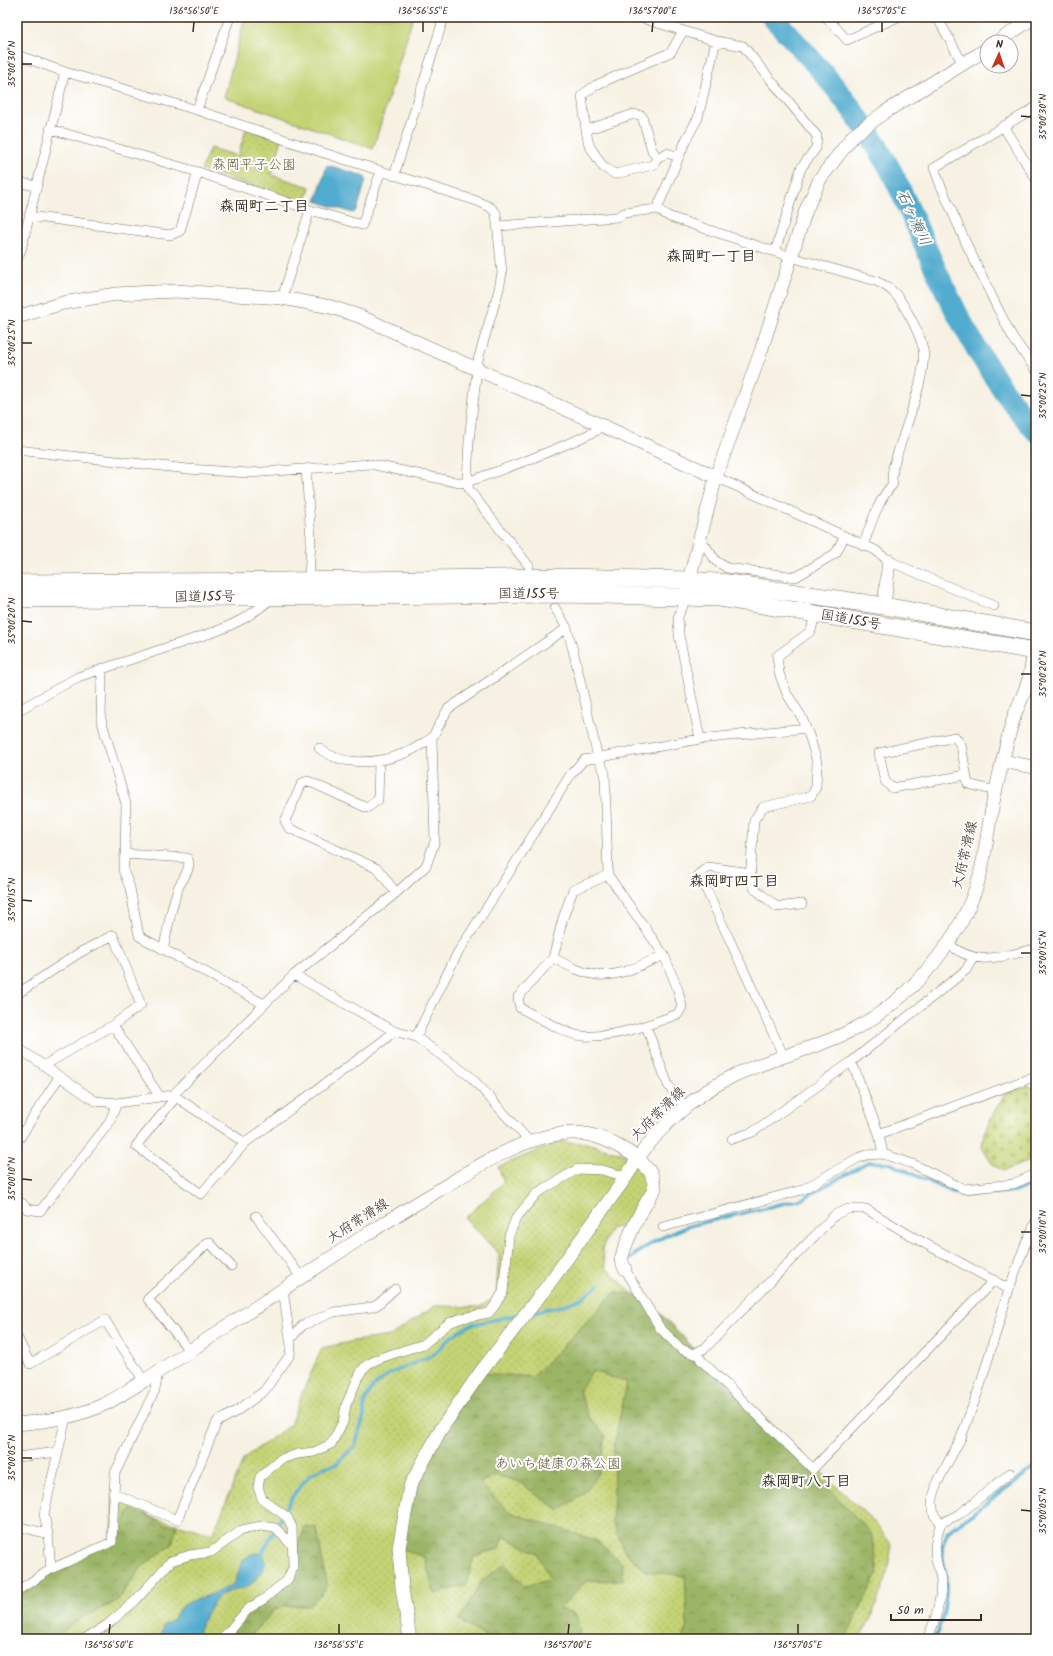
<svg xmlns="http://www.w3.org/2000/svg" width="1053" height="1656" viewBox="0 0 1053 1656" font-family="Kalam,'Klee One',sans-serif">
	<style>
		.grass { fill: url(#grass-dots); stroke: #807e4a }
		.forest { fill: url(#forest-crowns); stroke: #6b7042 }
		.cemetery { fill: url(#cemetery-stones); stroke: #807e4a }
		.garden { fill: #c4d375; stroke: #807e4a }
		.water { fill: #51abce; stroke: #466a76 }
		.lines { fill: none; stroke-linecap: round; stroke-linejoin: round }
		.stream { stroke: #51abce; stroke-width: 3.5 }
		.river { stroke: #51abce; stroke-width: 22 }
		.street-casing { stroke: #7c7063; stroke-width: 10 }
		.secondary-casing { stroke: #7c7063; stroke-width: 14 }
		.highway-casing { stroke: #7c7063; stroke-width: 18 }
		.street { stroke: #fff; stroke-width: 9 }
		.secondary { stroke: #fff; stroke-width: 13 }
		.highway { stroke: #fff; stroke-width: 17 }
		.ticks { fill: none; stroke: #3b2a1e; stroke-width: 1.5 }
		.labels { text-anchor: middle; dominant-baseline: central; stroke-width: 4; stroke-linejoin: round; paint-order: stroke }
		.park-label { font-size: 14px; fill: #645d38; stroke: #fff }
		.street-label { font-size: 14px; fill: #3b2a1e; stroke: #fff }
		.neighbourhood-label { font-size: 15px; font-weight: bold; fill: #3b2a1e; stroke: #fff }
		.water-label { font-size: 15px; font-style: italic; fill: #445e64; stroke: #fff }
		.neatline { fill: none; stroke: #3b2a1e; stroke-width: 1.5 }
		.ticks-label { font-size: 10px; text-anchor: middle; fill: #3b2a1e }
	</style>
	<defs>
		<pattern id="grass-dots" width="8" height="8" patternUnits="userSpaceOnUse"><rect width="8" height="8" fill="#c4d375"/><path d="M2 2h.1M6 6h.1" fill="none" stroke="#a9b565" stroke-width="1.8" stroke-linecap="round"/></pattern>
		<pattern id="forest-crowns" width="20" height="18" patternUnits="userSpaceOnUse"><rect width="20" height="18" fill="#9bb566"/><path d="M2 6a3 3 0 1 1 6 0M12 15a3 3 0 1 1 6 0" fill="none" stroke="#809353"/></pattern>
		<pattern id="cemetery-stones" width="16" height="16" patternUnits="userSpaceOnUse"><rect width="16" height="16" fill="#c4d375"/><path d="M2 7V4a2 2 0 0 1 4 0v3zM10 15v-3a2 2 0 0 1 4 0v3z" fill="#a9b565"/></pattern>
	</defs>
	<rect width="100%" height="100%" fill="#fff"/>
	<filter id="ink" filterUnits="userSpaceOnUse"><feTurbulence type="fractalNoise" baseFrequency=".025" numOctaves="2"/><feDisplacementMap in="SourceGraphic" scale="8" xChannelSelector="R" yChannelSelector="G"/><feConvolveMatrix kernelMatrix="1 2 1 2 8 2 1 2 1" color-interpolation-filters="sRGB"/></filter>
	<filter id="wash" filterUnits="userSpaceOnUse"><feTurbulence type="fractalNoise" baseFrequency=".012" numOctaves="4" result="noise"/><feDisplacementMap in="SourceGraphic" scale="16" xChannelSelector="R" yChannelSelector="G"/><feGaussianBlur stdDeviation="0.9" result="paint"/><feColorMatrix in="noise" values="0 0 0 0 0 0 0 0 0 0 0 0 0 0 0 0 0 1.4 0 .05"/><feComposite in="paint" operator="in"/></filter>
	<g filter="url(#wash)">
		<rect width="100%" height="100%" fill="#f6f1e2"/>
		<path class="grass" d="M246 129 282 139 272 175 310 187 306 202 201 170 210 148 238 156Z
			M559 1142 586 1143 638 1158 655 1188 635 1222 610 1229 602 1249 606 1268 874 1522 892 1545 886 1579 870 1620 859 1639H17L112 1542 113 1493 154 1518 213 1534 244 1458 290 1425 303 1391 322 1348 354 1341 390 1336 435 1306 480 1307 496 1296 499 1254 465 1218 504 1182 498 1167Z"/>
		<path class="forest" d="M615 1292 643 1295 871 1533 878 1573 845 1639H682L687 1625 685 1576 645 1571 625 1552 612 1521 614 1497 613 1451 627 1382 592 1371 579 1391 589 1417 605 1435 600 1470 585 1492 559 1511 518 1481 495 1475 480 1483 509 1512 598 1541 622 1563 623 1580 586 1581 559 1609 576 1614 581 1639H490L459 1621 482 1580 505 1564 524 1586 550 1580 537 1553 503 1536 499 1549 474 1556 466 1585 435 1594 424 1557 399 1548 410 1486 480 1373 533 1377Z
			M131 1509 154 1518 163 1524 177 1526 172 1544 142 1567 117 1601 78 1620 54 1639H17V1595L51 1569 112 1542Z
			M305 1526 317 1528 327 1588 309 1606H283L274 1610 249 1639H223L248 1609 288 1579Z"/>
		<path class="cemetery" d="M1029 1086 1036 1090V1159L1003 1171 993 1165 982 1148 984 1133 994 1112 1005 1094Z"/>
		<path class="garden" d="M245 17H413L373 149 224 97Z"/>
		<path class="water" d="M327 165 364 176 366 180 357 210 353 213 316 201Z
			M254 1553C262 1553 264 1554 266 1561 262 1574 252 1588 237 1590 230 1591 226 1592 220 1596 212 1603 205 1615 201 1624 199 1629 199 1634 197 1639H156L161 1635 164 1625 173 1620 179 1609 189 1602 215 1593 234 1584 244 1559Z"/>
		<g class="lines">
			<path class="stream" d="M630 1259C646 1244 668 1234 689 1226L802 1199 868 1162 889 1163 954 1193 966 1195 1016 1191 1036 1183
				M532 1312 561 1306 583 1298 599 1285
				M260 1557 292 1497 302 1484 311 1474 324 1467 335 1465 355 1446 364 1416V1404L371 1389 389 1374 433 1355 452 1336 470 1325 520 1314
				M934 1639C944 1620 947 1599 946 1578 944 1556 937 1555 948 1532L1036 1466"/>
			<path class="river" d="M772 17C816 63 858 110 889 167 906 199 919 233 934 266 961 325 992 382 1036 431"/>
		</g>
	</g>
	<g filter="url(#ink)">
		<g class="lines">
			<defs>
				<path id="street" d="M638 17 716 41 743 46 817 136 816 148 801 168 775 252
					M826 17 847 40 898 17
					M937 17 963 64
					M17 55 65 72 197 110 324 153 477 201 490 207 496 213 502 273 499 289 478 360 469 441 467 482 460 483 370 464 249 473 188 469 17 450
					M1036 107 934 168 940 184 966 243 997 307 1013 338 1036 370
					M197 110 230 17
					M1003 126 1036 179
					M50 129 198 172 307 209 362 225 381 171
					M586 130 589 145 603 167 615 174 653 165 657 158
					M679 157 667 153 657 158 652 150 642 116 634 114 586 130 582 95 596 85 671 52 683 31
					M394 176 444 17
					M17 182 36 186
					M657 209 686 140 698 118 716 41
					M29 216 170 235 180 231 198 172
					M498 226 617 217 624 213 657 209 670 217 791 257 876 281C894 289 900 298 909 315 915 326 921 337 923 349 928 376 900 440 893 468L892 479 893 484C877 501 871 525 863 546
					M17 259 21 250 65 72
					M282 298 310 210
					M306 470 311 538 309 580
					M716 477 875 550 889 561 994 606
					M699 543 704 544 716 561 727 568 796 577 836 553 844 537
					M529 566 469 490 467 482C511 467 554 451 596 431L599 425
					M555 608 567 628 574 654 598 758 605 773 608 875 664 955 678 990 682 1007 678 1014C649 1025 614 1038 582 1036 566 1035 535 1015 520 1008L518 997 553 958 563 918 573 890 608 875
					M102 668 101 719 126 804 125 854 123 870 130 888 139 936 264 1004
					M17 711 78 677 217 631C239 622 254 614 272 598
					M700 739 806 728
					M319 748C342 767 378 764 405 753 414 750 423 743 432 738
					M379 761 378 800 367 808 308 781 302 783 285 821 289 828 378 869 396 893
					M966 775 892 788 885 781 879 753 955 737 961 745 968 784 996 791
					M125 854 187 858C193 866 183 879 179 886 171 905 168 930 163 950
					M751 873 708 867 699 874 784 1057
					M802 904 777 907 755 889 750 880 754 820 763 807 811 796 816 787 817 762 810 738 801 716 787 694 779 673 777 656 811 631 815 614
					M948 944C979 968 1001 956 1036 949
					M553 958C567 965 582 973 597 975 621 977 643 964 664 955
					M294 975 394 1031 416 1037 471 1077 530 1142
					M17 994 79 953 113 935 141 1005 113 1025 45 1065
					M113 1025 160 1097
					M646 1026 668 1085 685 1107
					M416 1037 457 954 516 862 571 774 584 760 700 739 679 635 678 617 687 597
					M17 1047 95 1101 117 1103 173 1095 294 975 396 893 426 866 435 841 432 738 448 709 567 628
					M851 1062 855 1070 879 1134 883 1154 913 1164 964 1189 1013 1184 1036 1174
					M173 1095 245 1143 384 1040 394 1031
					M176 1097 136 1146 201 1194 245 1143
					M879 1134 1036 1076
					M732 1139 753 1132 851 1062 966 970 973 958
					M17 1142 59 1077
					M17 1208 22 1203 27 1209 40 1211 109 1123 117 1103
					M256 1216 301 1277
					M663 1227 802 1190 858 1158 867 1155 883 1154
					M625 1269 660 1328 681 1349 694 1354 705 1348 836 1214 848 1209H866L913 1237 1009 1289
					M17 1337 30 1364 105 1320 144 1381
					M290 1339 303 1325 334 1312 372 1307 377 1305 395 1289
					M189 1350 148 1299 209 1242 231 1266
					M697 1352 701 1360 813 1469 994 1280
					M17 1457 58 1452
					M113 1493 177 1520 217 1422 237 1411 264 1391 290 1355 291 1346 283 1289
					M941 1523 960 1514 1010 1473
					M17 1526 48 1534
					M51 1569 48 1534 44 1514 66 1417
					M17 1591 51 1569 112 1542 115 1473 155 1390 158 1372
					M84 1639 107 1625 135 1601 171 1561 190 1555 211 1552 242 1530 261 1526 275 1528 292 1545
					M222 1639 248 1609 264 1599 288 1579 293 1567 292 1527 287 1517 262 1499 258 1487 260 1477 281 1459 298 1454 314 1452 331 1444 343 1422 346 1405 357 1380 362 1370 368 1364 383 1357 424 1344 449 1323 462 1318 489 1313 496 1304 503 1292 509 1236 516 1218 537 1193 578 1169 602 1170 626 1177
					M927 1639C936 1621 941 1601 941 1581 941 1575 938 1569 937 1563 933 1548 936 1537 941 1523L934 1515 932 1502 937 1483 961 1438 980 1386 1009 1289 1025 1245 1036 1221"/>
				<path id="secondary" d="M997 42 1035 17
					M17 317 63 303 116 294 176 291 282 298 331 307 359 316 716 477
					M687 597 689 580 716 477 761 351 806 210 820 179 853 136 885 112 987 49
					M884 606 889 561
					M1003 761 1033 767 1036 766
					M17 1424C48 1421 79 1417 107 1403 119 1397 131 1388 144 1381 217 1333 290 1284 364 1236 389 1220 414 1205 439 1190 476 1167 527 1134 571 1133 597 1132 617 1145 638 1158 662 1124 696 1094 733 1076 766 1060 802 1052 835 1038 901 1011 961 945 980 875 987 847 989 817 996 789 1002 764 1007 738 1015 714 1020 702 1026 690 1029 678 1032 666 1033 655 1036 643
					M410 1639 402 1588 399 1548 410 1486 441 1429 480 1373 548 1285 626 1177 638 1158 651 1173 655 1188C641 1211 628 1234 621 1260L625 1269"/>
				<path id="highway" d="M17 583 283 581 562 577 689 580 729 583 884 606 1036 633
					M17 599 563 594 720 598 1036 651"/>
			</defs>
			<use href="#street" class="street-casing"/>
			<use href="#secondary" class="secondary-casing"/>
			<use href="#highway" class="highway-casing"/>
			<use href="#street" class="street"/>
			<use href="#secondary" class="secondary"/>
			<use href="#highway" class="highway"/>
		</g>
	</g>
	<path class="ticks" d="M193 32 194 22M423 32V22M652 32 653 22M882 32V22M22 64H32M1021 116 1031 117M22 343H32M1021 395 1031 396M22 621 32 622M1021 674H1031M22 900 32 901M1021 953H1031M22 1179 32 1180M1021 1232H1031M22 1458H32M1021 1510 1031 1511M109 1634 110 1624M339 1634V1624M568 1634 569 1624M798 1634V1624"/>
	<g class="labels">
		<g class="park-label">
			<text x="254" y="165">森岡平子公園</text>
			<text x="558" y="1464">あいち健康の森公園</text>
		</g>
		<g class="street-label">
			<text x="529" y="594">国道155号</text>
			<text transform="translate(205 597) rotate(-1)">国道155号</text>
			<text transform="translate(851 620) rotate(10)">国道155号</text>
			<text transform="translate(965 855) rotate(-77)">大府常滑線</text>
			<text transform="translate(658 1114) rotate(-45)">大府常滑線</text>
			<text transform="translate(358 1221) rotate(-33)">大府常滑線</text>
		</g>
		<g class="neighbourhood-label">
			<text x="264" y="207">森岡町二丁目</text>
			<text x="711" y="257">森岡町一丁目</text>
			<text x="734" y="882">森岡町四丁目</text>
			<text x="806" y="1482">森岡町八丁目</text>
		</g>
		<g class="water-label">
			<text transform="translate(913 218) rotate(65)">石ヶ瀬川</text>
		</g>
	</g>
	<rect width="1053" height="1656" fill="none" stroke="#fff" stroke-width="44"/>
	<g transform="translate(999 54) rotate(3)"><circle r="19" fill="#ffffff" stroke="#b1aaa5"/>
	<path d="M0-3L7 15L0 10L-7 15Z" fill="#c8321e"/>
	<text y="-6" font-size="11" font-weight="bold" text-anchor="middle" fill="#3b2a1e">N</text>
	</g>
	<path d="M891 1614v6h90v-6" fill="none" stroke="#3b2a1e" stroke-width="2"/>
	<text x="897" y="1614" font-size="12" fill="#3b2a1e" stroke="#ffffff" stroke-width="3" paint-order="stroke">50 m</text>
	<rect x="22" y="22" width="1009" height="1612" class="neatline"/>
	<g class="ticks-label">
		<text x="194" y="14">136°56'50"E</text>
		<text x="423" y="14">136°56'55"E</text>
		<text x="653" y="14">136°57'00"E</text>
		<text x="882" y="14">136°57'05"E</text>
		<text transform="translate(11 64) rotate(-90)" y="4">35°00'30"N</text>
		<text transform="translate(1042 117) rotate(-90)" y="4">35°00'30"N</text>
		<text transform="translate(11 343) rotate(-90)" y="4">35°00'25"N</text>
		<text transform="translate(1042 396) rotate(-90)" y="4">35°00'25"N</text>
		<text transform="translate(11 621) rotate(-90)" y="4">35°00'20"N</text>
		<text transform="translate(1042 674) rotate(-90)" y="4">35°00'20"N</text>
		<text transform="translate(11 900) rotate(-90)" y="4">35°00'15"N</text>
		<text transform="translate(1042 953) rotate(-90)" y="4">35°00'15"N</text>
		<text transform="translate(11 1179) rotate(-90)" y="4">35°00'10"N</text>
		<text transform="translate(1042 1232) rotate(-90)" y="4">35°00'10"N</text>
		<text transform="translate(11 1458) rotate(-90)" y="4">35°00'05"N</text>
		<text transform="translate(1042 1511) rotate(-90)" y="4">35°00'05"N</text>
		<text x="109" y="1648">136°56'50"E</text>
		<text x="339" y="1648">136°56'55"E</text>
		<text x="568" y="1648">136°57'00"E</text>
		<text x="798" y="1648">136°57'05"E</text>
	</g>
</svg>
